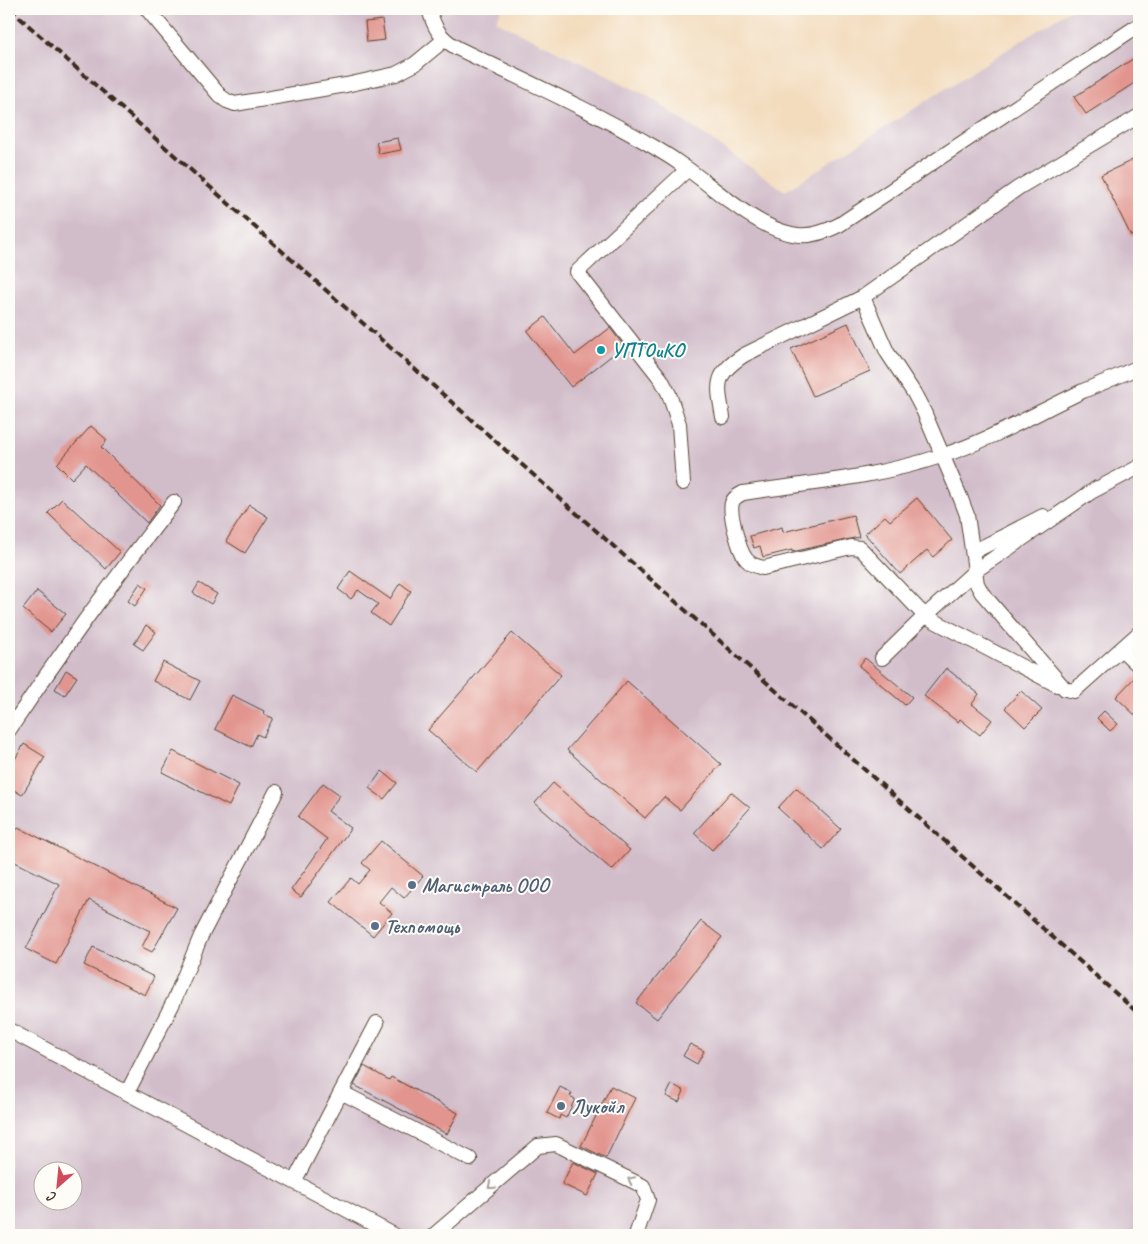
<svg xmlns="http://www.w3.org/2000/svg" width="1148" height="1244" viewBox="0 0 1148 1244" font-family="Caveat,sans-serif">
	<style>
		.industrial { fill: #d1bdca; fill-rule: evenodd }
		.building { fill: #e2948e }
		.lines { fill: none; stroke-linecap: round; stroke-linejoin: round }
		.minor-casing { stroke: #574536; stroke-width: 16 }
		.minor { stroke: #fff; stroke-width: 14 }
		.rail { stroke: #3b2a1e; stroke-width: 4; stroke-dasharray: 8 4; stroke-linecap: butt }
		.oneway { stroke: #a79f9a }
		.culture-dot { fill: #0f9aa8; stroke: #fdfcf7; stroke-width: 2 }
		.service-dot { fill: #5c6f8a; stroke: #fdfcf7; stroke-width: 2 }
		.labels { text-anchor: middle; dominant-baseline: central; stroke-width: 4; stroke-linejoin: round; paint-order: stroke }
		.culture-label { font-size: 20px; font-weight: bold; fill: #0d838f; stroke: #fdfcf7; text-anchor: start }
		.service-label { font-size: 20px; font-weight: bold; fill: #4e5e75; stroke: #fdfcf7; text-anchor: start }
	</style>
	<rect width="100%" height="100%" fill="#fdfcf7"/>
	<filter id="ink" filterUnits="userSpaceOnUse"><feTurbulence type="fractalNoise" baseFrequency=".02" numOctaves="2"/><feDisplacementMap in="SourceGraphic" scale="10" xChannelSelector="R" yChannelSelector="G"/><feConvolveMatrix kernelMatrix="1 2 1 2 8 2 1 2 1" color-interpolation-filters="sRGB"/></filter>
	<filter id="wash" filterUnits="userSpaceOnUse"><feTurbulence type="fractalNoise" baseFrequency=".0096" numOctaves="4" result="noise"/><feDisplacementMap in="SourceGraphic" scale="20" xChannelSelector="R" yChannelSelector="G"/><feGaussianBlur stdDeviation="1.12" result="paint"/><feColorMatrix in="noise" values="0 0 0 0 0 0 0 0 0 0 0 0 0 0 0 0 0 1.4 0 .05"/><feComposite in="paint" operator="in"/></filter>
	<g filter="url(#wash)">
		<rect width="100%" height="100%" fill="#f3dcbd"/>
		<path class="industrial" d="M9 9H502L496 21 648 96 785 191 1071 9H1139V1235H9ZM42 1172H72V1202H42Z"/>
		<g id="blocks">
			<path class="building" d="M382 20 385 40 367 42 365 22Z
				M1139 55V80L1086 114 1074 97Z
				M398 138 401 150 379 154 376 142Z
				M1139 157V232L1131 236 1101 175Z
				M545 317 575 355 610 328 624 346 571 387 527 331Z
				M848 323 870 371 813 396 791 349Z
				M91 426 107 440 101 447 160 505 147 523 86 464 72 479 57 464Z
				M917 498 952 540 933 557 927 550 900 574 865 534 885 516 890 521Z
				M62 499 120 552 106 569 48 513Z
				M249 505 268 517 245 553 226 541Z
				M853 515 859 537 792 552V550L763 557 760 546 754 548 750 536 782 527 783 532Z
				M350 571 390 599 400 583 411 591 389 626 371 613 378 604 358 590 351 599 338 589Z
				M140 583 147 588 135 606 128 601Z
				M199 583 217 594 211 604 193 593Z
				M37 591 66 614 51 632 23 609Z
				M146 625 156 632 143 650 134 644Z
				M512 633 561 675 477 772 428 730Z
				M865 658 912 697 905 705 859 666Z
				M163 662 200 681 190 700 153 681Z
				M946 668 979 694 972 704 992 720 980 735 960 719 958 722 924 696Z
				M66 670 77 677 65 695 55 689Z
				M1137 675H1139V719L1116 697Z
				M627 681 721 764 680 810 664 797 645 818 567 750Z
				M1021 691 1042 710 1025 727 1005 708Z
				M232 695 264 711 263 714 273 718 263 737 257 734 251 747 215 729Z
				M1104 711 1118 724 1110 731 1097 718Z
				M24 744 45 757 22 795 9 787V769Z
				M173 751 239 785 229 806 162 772Z
				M382 771 397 783 384 799 369 788Z
				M323 783 340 795 328 811 351 828 301 897 291 890 327 839 298 817Z
				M553 783 630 850 612 870 535 803Z
				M796 788 841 829 823 849 778 808Z
				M731 792 750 808 712 850 694 833Z
				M18 827 177 908 152 952 142 947 150 931 89 900 56 964 26 949 59 884 9 859V846Z
				M381 841 423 876 404 898 391 887 379 902 392 913 373 936 331 902 351 878 358 884 370 870 362 863Z
				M701 921 722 937 657 1019 636 1003Z
				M93 947 154 977 145 995 84 965Z
				M690 1044 704 1051 697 1064 683 1056Z
				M364 1066 389 1080 391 1077 458 1113 447 1134 354 1085Z
				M672 1084 684 1091 679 1102 666 1096Z
				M611 1086 635 1098 606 1158 581 1146Z
				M560 1087 572 1093 570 1096 575 1099 566 1118 560 1115 559 1119 547 1113Z
				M573 1162 598 1174 587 1196 562 1184Z"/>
		</g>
	</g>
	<g filter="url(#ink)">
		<use href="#blocks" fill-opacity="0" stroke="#574536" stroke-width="1"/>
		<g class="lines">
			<defs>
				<path id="minor" d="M147 9 220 96 227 101 235 104 346 85 396 74 415 64 444 40
					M429 9C434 28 440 38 457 48 523 80 591 110 654 147 666 154 678 162 689 170 718 191 756 227 792 234 808 238 825 232 839 225L1139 25
					M863 297 887 352 914 393 924 412 961 499 967 515 977 584 982 593 1065 689 1074 691 1139 633
					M723 417C717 383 714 375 744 355L863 297 1018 188 1139 116
					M683 483 679 424 669 394 661 379 577 272 688 169
					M1097 488 975 571 925 616 860 548 851 547 763 568C756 566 751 565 746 559 739 551 729 513 732 503 733 498 739 495 743 493 810 483 878 477 941 456 991 440 1036 413 1083 391 1102 383 1121 375 1139 367
					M1089 493 1139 467
					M973 552 1043 516
					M1121 649 1139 666
					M882 658 925 616 1057 685
					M9 730C61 652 116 576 174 502
					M9 1030 394 1235
					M341 1092 470 1159
					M127 1093 173 1003 201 936 276 792
					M294 1182 377 1023
					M434 1235 538 1146 556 1144 643 1186 648 1200 636 1235"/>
			</defs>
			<use href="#minor" class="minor-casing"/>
			<use href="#minor" class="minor"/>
			<path class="rail" d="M10 9 1139 1014"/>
		</g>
		<defs><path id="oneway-chevron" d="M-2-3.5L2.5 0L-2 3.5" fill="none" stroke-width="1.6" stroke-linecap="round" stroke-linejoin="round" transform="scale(1.25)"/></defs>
		<g class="oneway">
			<use href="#oneway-chevron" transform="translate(631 1180) rotate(-154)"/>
			<use href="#oneway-chevron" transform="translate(491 1186) rotate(139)"/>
		</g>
	</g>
	<circle class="culture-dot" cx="601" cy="350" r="5"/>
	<g class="service-dot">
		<circle cx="412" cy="885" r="5"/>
		<circle cx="375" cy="926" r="5"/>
		<circle cx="561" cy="1106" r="5"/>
	</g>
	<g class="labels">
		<g class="culture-label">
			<text x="611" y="350">УПТОиКО</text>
		</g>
		<g class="service-label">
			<text x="422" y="885">Магистраль ООО</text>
			<text x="385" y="926">Техпомощь</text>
			<text x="571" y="1106">Лукойл</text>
		</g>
	</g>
	<rect width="1148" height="1244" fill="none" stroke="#fdfcf7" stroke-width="30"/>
	<g transform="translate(58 1186) rotate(207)"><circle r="24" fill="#fdfcf7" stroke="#afa8a0"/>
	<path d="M0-4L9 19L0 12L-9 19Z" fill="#d1495b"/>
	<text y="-8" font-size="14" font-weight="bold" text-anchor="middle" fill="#3b2a1e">С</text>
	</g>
</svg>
